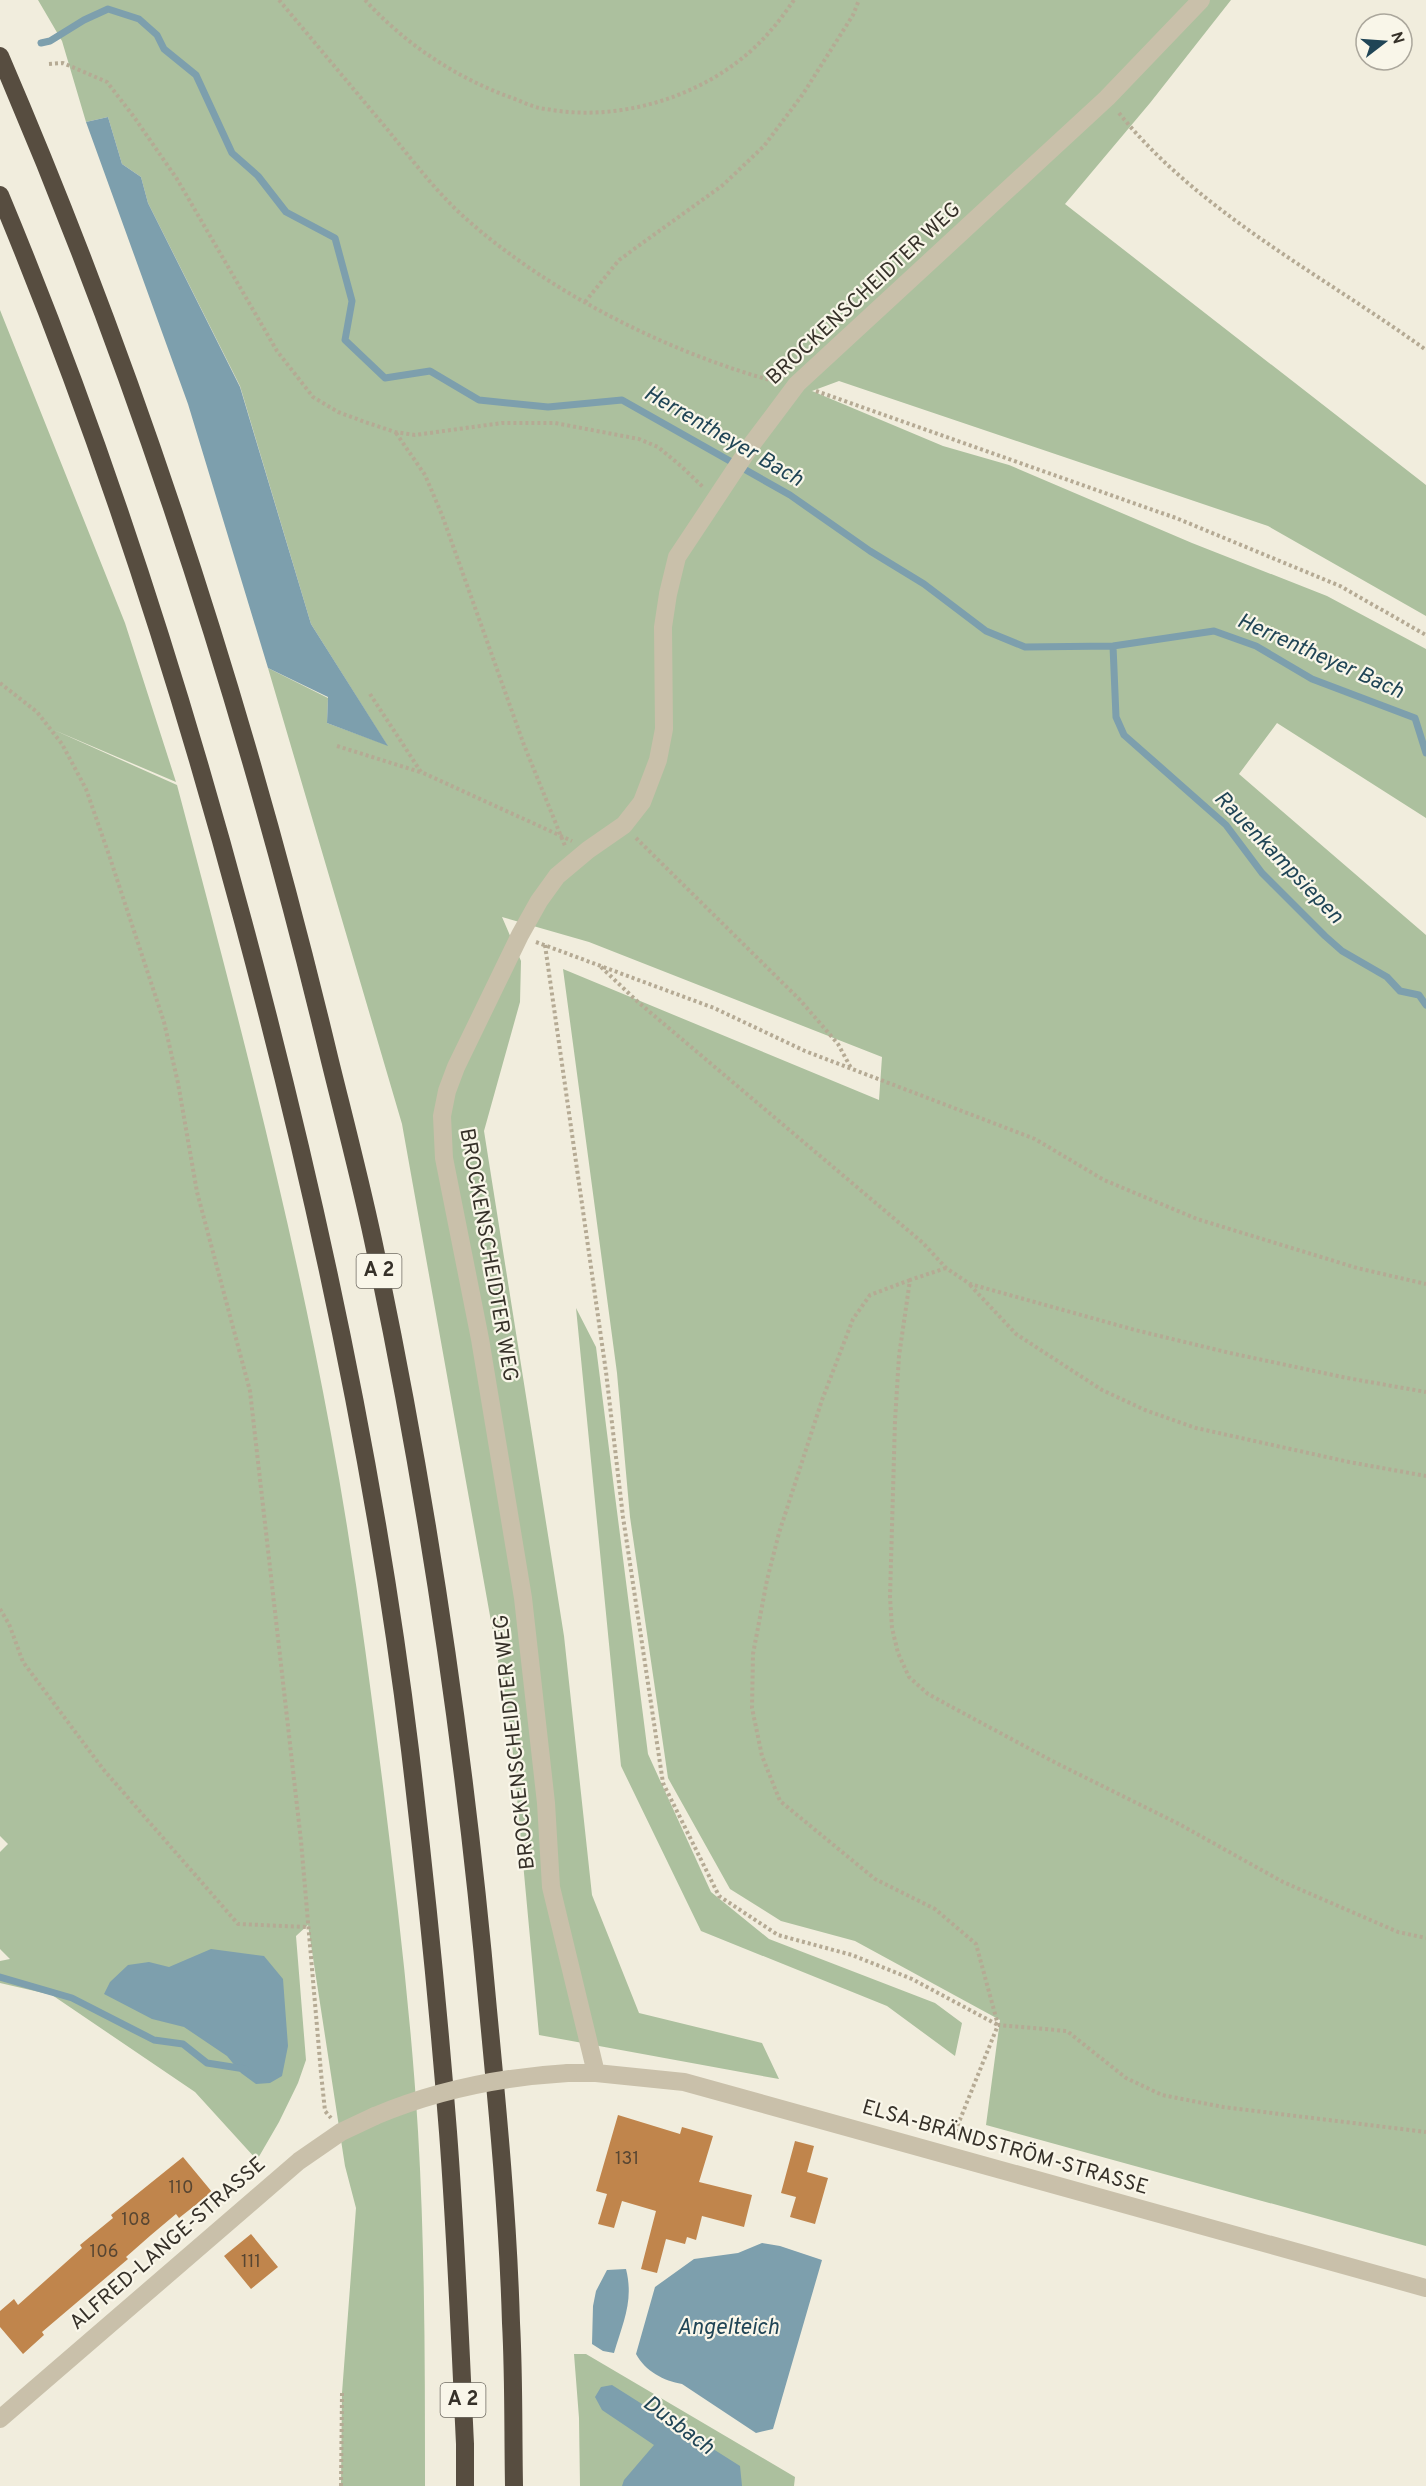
<svg xmlns="http://www.w3.org/2000/svg" width="1426" height="2486" viewBox="0 0 1426 2486" font-family="Overpass,sans-serif">
	<style>
		.green { fill: #acc09e }
		.water { fill: #7d9fad }
		.lines { fill: none; stroke-linecap: round; stroke-linejoin: round }
		.stream { stroke: #7d9fad; stroke-width: 7 }
		.building { fill: #c0854c }
		.path { stroke: #b5aa94; stroke-width: 4; stroke-dasharray: 3 3; stroke-linecap: butt }
		.minor { stroke: #c9c0aa; stroke-width: 18 }
		.highway { stroke: #574d40; stroke-width: 18 }
		.minor-bridge { stroke: #c9c0aa; stroke-width: 18 }
		.labels { text-anchor: middle; dominant-baseline: central; stroke-width: 4.5; stroke-linejoin: round; paint-order: stroke }
		.number-label { font-size: 18px; fill: #584632 }
		.shield { fill: #f9f6e9; stroke: #706c63; stroke-width: 1.5 }
		.shield-label { font-size: 20px; font-weight: bold; fill: #363129 }
		.street-label { font-size: 21px; fill: #363129; stroke: #f9f6e9 }
		.water-label { font-size: 22px; font-style: italic; fill: #204556; stroke: #f9f6e9 }
	</style>
	<rect width="100%" height="100%" fill="#f1eddd"/>
	<path class="green" d="M38 0H1231L1150 103 1065 204 1426 485V616L1268 526 839 381 812 391 943 446 1009 465 1192 543 1327 596 1426 649V818L1277 723 1239 774 1426 935V2246L986 2125 1000 2020 855 1941 781 1921 730 1889 668 1778 630 1517 617 1373 563 969 879 1100 882 1057 589 942 502 917 521 961 520 1002 484 1131 564 1636 592 1895 639 2013 762 2043 779 2079 539 2035 511 1733 402 1124 268 668 328 698 327 723 387 745 311 624 240 386 148 203 141 177 122 164 108 117 86 122 62 41Z
		M0 310 125 623 176 782 54 730 177 785C234 1000 291 1216 331 1434 353 1551 368 1668 383 1786 397 1900 411 2016 418 2131 425 2249 425 2368 425 2486H341L342 2393 356 2208 345 2166 308 1925 296 1936 306 2060 298 2083 279 2122 257 2160 195 2092 52 1995 0 1983V1961L10 1959 0 1949V1852L8 1844 0 1836Z
		M576 1308 596 1347 648 1754 711 1892 769 1939 935 2003 962 2023 955 2056 887 2006 701 1931 621 1766Z
		M574 2354H586L795 2477 794 2486H580L579 2418Z"/>
	<path class="water" d="M108 117 122 164 141 177 148 203 240 387 311 624 388 746 327 723 328 697 268 668 188 404 86 122Z
		M211 1949 264 1956 283 1979 288 2046 282 2076 270 2083 256 2084 241 2073 227 2056 184 2027 152 2019 104 1994 110 1982 128 1965 149 1962 169 1967Z
		M762 2243 780 2246 822 2260 773 2429 756 2433 682 2384C664 2381 645 2371 636 2354L655 2287 694 2259 738 2253Z
		M626 2269C634 2301 623 2322 614 2353L603 2351 592 2344 593 2306 596 2291 607 2270Z
		M612 2385 740 2466 742 2486H622L624 2480 654 2445 602 2410 595 2397 601 2387Z"/>
	<g class="lines">
		<path class="stream" d="M41 43 50 41 84 20 108 9 139 19 157 35 164 49 196 75 232 153 258 176 286 212 335 238 352 301 345 340 385 378 430 371 479 400 548 407 622 400 790 495 870 551 924 584 986 631 1025 647 1113 646 1214 631 1256 646 1312 679 1415 718 1426 753
			M1113 646 1116 717 1124 735 1226 825 1262 873 1325 936 1342 951 1387 977 1400 991 1419 995 1426 1005
			M0 1977 72 1998 154 2040 183 2044 207 2063 245 2069"/>
	</g>
	<path class="building" d="M618 2115 680 2134 682 2127 713 2136 699 2182 752 2195 744 2227 702 2216 696 2240 687 2237 685 2244 666 2239 657 2273 641 2269 656 2211 622 2201 614 2228 598 2224 607 2194 596 2191Z
		M795 2141 814 2146 807 2172 828 2178 815 2224 790 2217 796 2197 781 2193Z
		M183 2157 212 2192 179 2218 176 2214 151 2235 126 2257 128 2259 42 2332 44 2335 23 2354 0 2327V2311L14 2299 18 2305 82 2248 80 2245 113 2218 111 2215Z
		M251 2234 278 2267 251 2289 224 2256Z"/>
	<g class="lines">
		<path class="path" d="M279 0C315 43 351 86 387 129 413 161 440 197 472 224 554 295 672 354 777 382
			M365 0C406 45 458 79 515 99 525 103 535 108 546 109 625 124 720 92 772 29 780 20 787 10 794 0
			M49 64 63 63 107 82 134 117 177 179 277 351 313 397 338 412 365 422 395 432 415 435 502 423H555L639 439 658 447 681 466 703 487
			M1119 113C1198 212 1324 276 1426 350
			M585 302 619 260 723 185 764 146 803 94 853 15 859 0
			M816 391 1176 518 1340 586 1426 635
			M396 433 425 475 442 515 524 745 565 846
			M0 683 37 712 62 744 86 789 109 855 164 1022 178 1083 197 1192 250 1391 301 1841 321 2073 325 2111 331 2118
			M370 694 421 772 572 841
			M337 746 420 772
			M636 838 800 1000 838 1044 851 1068
			M536 942 714 1008 805 1051 1035 1139 1104 1180 1197 1219 1357 1268 1426 1284
			M545 945 606 1372 623 1517 663 1783 719 1896 778 1935 852 1955 912 1979 998 2025
			M601 967 638 1002 923 1243 946 1268 970 1284 1135 1330 1230 1353 1347 1378 1426 1392
			M946 1268 910 1280 899 1356 895 1421 890 1597 892 1628 898 1653 909 1677 928 1694 950 1706 1056 1763 1179 1824 1283 1882 1398 1932 1426 1938
			M910 1280 870 1295 853 1319 822 1400 779 1533 767 1580 753 1654 752 1708 762 1756 780 1801 875 1879 935 1909 976 1944 998 2025
			M970 1285 1016 1334 1102 1390 1145 1410 1196 1428 1349 1462 1426 1476
			M0 1609 9 1624 23 1662 103 1769 238 1924 307 1927
			M953 2137 998 2025 1067 2031 1126 2078 1162 2095 1223 2107 1426 2132
			M341 2486 342 2393"/>
		<path class="minor" d="M568 2073H596L684 2082 1426 2288
			M596 2073 551 1887 546 1803 523 1598 480 1339 444 1158 442 1116 447 1091 456 1067 520 935 539 901 557 876 588 850 624 825 642 802 658 760 664 729 663 627 668 594 677 557 752 444 797 384 1107 98 1201 0
			M0 2419 299 2161 341 2132 375 2116"/>
		<path class="highway" d="M0 56C139 379 247 715 329 1057 344 1118 360 1179 373 1240 427 1494 465 1751 488 2010 498 2114 508 2218 511 2323 514 2377 513 2432 514 2486
			M0 195C98 430 177 674 243 921 316 1193 376 1470 410 1750 425 1877 438 2004 448 2132 456 2236 460 2340 465 2444V2486"/>
		<path class="minor-bridge" d="M375 2116C437 2090 501 2077 568 2073"/>
	</g>
	<g class="labels">
		<g class="number-label">
			<text x="627" y="2159">131</text>
			<text x="181" y="2188">110</text>
			<text x="136" y="2220">108</text>
			<text x="104" y="2252">106</text>
			<text x="251" y="2262">111</text>
		</g>
		<g class="shield">
			<rect x="356.5" y="1254" width="45" height="34" rx="4.5"/>
			<rect x="440.5" y="2383" width="45" height="34" rx="4.5"/>
		</g>
		<g class="shield-label">
			<text x="379" y="1271">A 2</text>
			<text x="463" y="2400">A 2</text>
		</g>
		<g class="street-label">
			<text transform="translate(864 294) rotate(-43)">BROCKENSCHEIDTER WEG</text>
			<text transform="translate(488 1255) rotate(80)">BROCKENSCHEIDTER WEG</text>
			<text transform="translate(515 1742) rotate(-96)">BROCKENSCHEIDTER WEG</text>
			<text transform="translate(1005 2148) rotate(16)">ELSA-BRÄNDSTRÖM-STRASSE</text>
			<text transform="translate(168 2244) rotate(-41)">ALFRED-LANGE-STRASSE</text>
		</g>
		<g class="water-label">
			<text transform="translate(723 437) rotate(30)">Herrentheyer Bach</text>
			<text transform="translate(1320 657) rotate(24)">Herrentheyer Bach</text>
			<text transform="translate(1278 858) rotate(46)">Rauenkampsiepen</text>
			<text x="728" y="2328">Angelteich</text>
			<text transform="translate(678 2426) rotate(37)">Dusbach</text>
		</g>
	</g>
	<g transform="translate(1384 42) rotate(73)"><circle r="28" fill="#f9f6e9" stroke="#aba79c" stroke-width="1.5"/>
	<path d="M0-4.5L10 22L0 15L-10 22Z" fill="#204556"/>
	<text y="-9" font-size="16" font-weight="bold" text-anchor="middle" fill="#363129">N</text>
	</g>
</svg>
